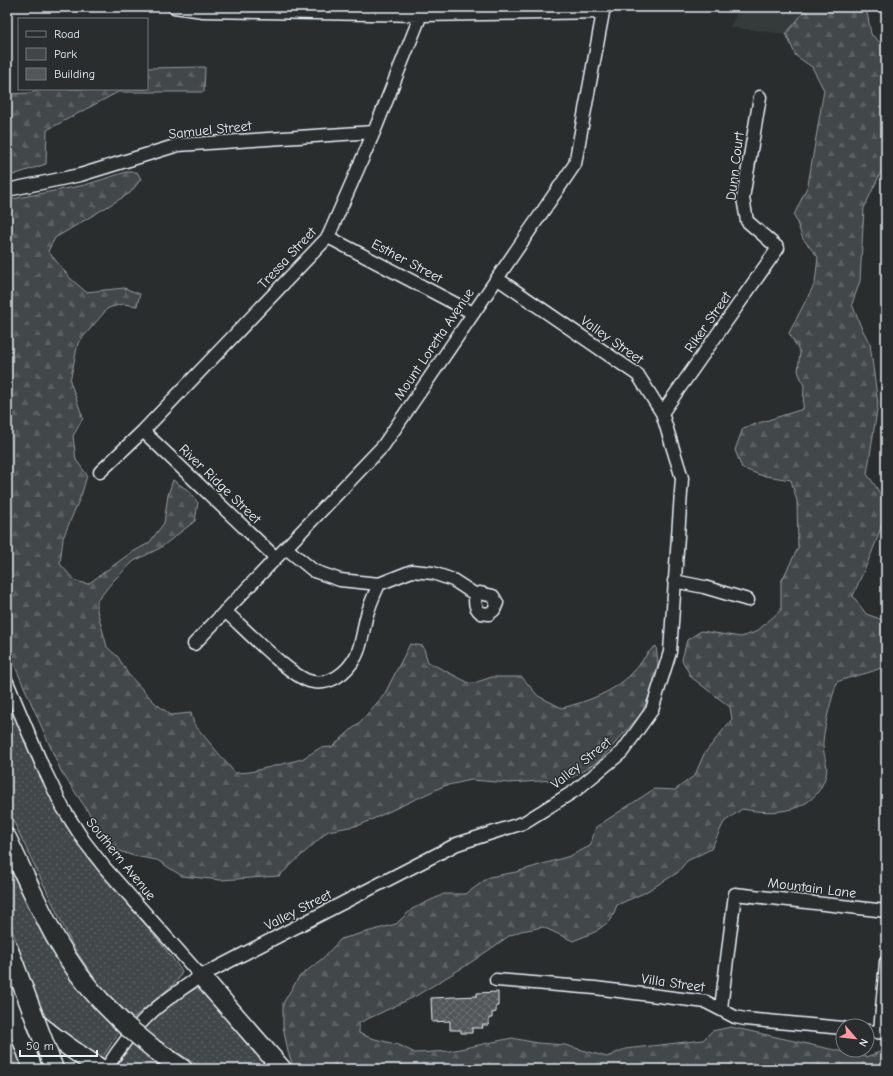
<svg xmlns="http://www.w3.org/2000/svg" width="893" height="1076" viewBox="0 0 893 1076" font-family="'Comic Neue',sans-serif">
	<style>
		.built { fill: #363a3b }
		.green { fill: url(#green-dots); stroke: #959ca0 }
		.forest { fill: url(#forest-firs); stroke: #959ca0 }
		.building { fill: url(#building-cross-hatch); stroke: #e8f1f8 }
		.lines { fill: none; stroke-linecap: round; stroke-linejoin: round }
		.minor-casing { stroke: #e8f1f8; stroke-width: 15 }
		.highway-casing { stroke: #e8f1f8; stroke-width: 21 }
		.minor { stroke: #2a2d2e; stroke-width: 12 }
		.highway { stroke: #2a2d2e; stroke-width: 18 }
		.highway-bridge-casing { stroke: #e8f1f8; stroke-width: 21; stroke-linecap: butt }
		.highway-bridge { stroke: #2a2d2e; stroke-width: 18 }
		.labels { text-anchor: middle; dominant-baseline: central; stroke-width: 3; stroke-linejoin: round; paint-order: stroke }
		.street-label { font-size: 14px; fill: #e8f1f8; stroke: #2a2d2e }
	</style>
	<defs>
		<pattern id="green-dots" width="8" height="8" patternUnits="userSpaceOnUse"><rect width="8" height="8" fill="#424648"/><path d="M2 2h.1M6 6h.1" fill="none" stroke="#5d6163" stroke-width="1.8" stroke-linecap="round"/></pattern>
		<pattern id="forest-firs" width="22" height="20" patternUnits="userSpaceOnUse"><rect width="22" height="20" fill="#424648"/><path d="M5 1l3.5 6h-7zM16 11l3.5 6h-7z" fill="#5d6163"/></pattern>
		<pattern id="building-cross-hatch" width="8" height="8" patternUnits="userSpaceOnUse"><rect width="8" height="8" fill="#535759"/><path d="M0 0l8 8M0 8l8-8" fill="none" stroke="#6c7072"/></pattern>
	</defs>
	<rect width="100%" height="100%" fill="#2a2d2e"/>
	<filter id="ink" filterUnits="userSpaceOnUse"><feTurbulence type="fractalNoise" baseFrequency=".025" numOctaves="2"/><feDisplacementMap in="SourceGraphic" scale="8" xChannelSelector="R" yChannelSelector="G"/><feConvolveMatrix kernelMatrix="1 2 1 2 8 2 1 2 1" color-interpolation-filters="sRGB"/></filter>
	<g filter="url(#ink)">
		<path class="built" d="M740 7H813L794 35 730 27Z"/>
		<path class="green" d="M7 697 43 779 89 860 156 937 182 971 179 978 174 984 131 1020 106 996 73 946 7 808Z
			M7 855C38 922 63 983 119 1032L100 1061 44 1018 7 916Z
			M200 986 275 1069H203L143 1030C159 1011 179 998 200 986Z
			M7 1021 26 1069H7Z
			M132 1043 168 1069H115Z"/>
		<path class="forest" d="M808 7H866L871 34 886 48V161L864 208 860 281 852 304 861 327 870 344 878 404 867 474C874 484 885 497 884 510 883 533 862 573 853 596L866 614 886 621V665C872 674 853 675 837 682 831 701 825 721 823 742 822 752 829 765 826 775 815 814 775 815 742 809L724 822 711 849 687 861 677 873 644 893 617 905 611 920 595 932 573 941 543 927 521 931 509 936 467 965 414 997 359 1023V1033L371 1038 399 1045 415 1053 450 1051 512 1038 537 1043 565 1045 607 1057 625 1049 703 1040 712 1031 731 1027 866 1057 885 1050 886 1069H294L288 1052 283 1026V1003L299 977 323 958 341 939 396 924 412 909 444 894H466L489 877 516 872 570 856 590 846 596 827 654 789 675 790 695 775 704 754 732 719 730 707 691 677 682 660 687 640 701 631 741 637 756 632 781 610V582L798 548 797 501 791 480 760 475 742 468 735 450 743 428 803 409 804 386 798 371 800 352 789 333 815 283 818 257 803 239 794 215 808 185 824 90 812 67 796 56 786 34Z
			M205 67 204 92H118L47 130 46 164 7 177V94L31 93 42 89H147V68Z
			M126 172H137L141 179 130 193 55 238 48 251 70 278 86 292 124 288 140 294 137 306 123 304 108 308 78 343 70 381 83 418 73 436 76 460 87 475 82 493 63 538 60 564 75 581 88 584 129 554 149 543 164 523 168 495 173 480 189 491 198 503 195 521 160 548 134 561 113 581 97 601V610L107 647 118 657 128 674 155 703 171 715 191 713 194 724 235 773 250 772 302 759 320 748 332 747 361 721 384 695 410 644 423 646 428 662 471 684 492 677H522L538 696 562 708C589 701 617 691 636 669 643 661 646 652 656 646L658 663 652 688 642 713 600 760 570 779 509 783 471 780 444 786 360 825 328 831 279 876 221 880 182 876 157 860 134 856 113 849 61 771 7 648V200L85 185Z"/>
		<path class="building" d="M498 992V1006H496V1012L492 1013V1018H489V1025H482L483 1028H472V1033H461V1030H450V1021L432 1022 431 998 477 996V993Z"/>
		<g class="lines">
			<defs>
				<path id="minor" d="M174 7 203 11 421 15 603 12
					M7 190 80 175 178 145 374 132
					M328 237 473 313
					M662 413 778 248 747 221 743 198 760 97
					M143 431 276 558
					M100 472 143 431 328 237 374 132 424 7
					M286 548 314 571 340 580 379 584 412 571 433 573 453 580 476 595C474 602 475 608 481 613L489 614 494 610 497 603 493 596 480 593 476 595
					M674 581 704 587 748 600
					M225 611C243 627 289 675 309 681 329 687 347 673 356 656 362 644 363 631 366 618 369 606 374 595 379 584
					M194 644 383 446 575 164 604 7
					M7 682 42 765 63 808 84 841 105 868 201 976
					M496 980 595 988 706 1002 735 1017 745 1019 843 1028
					M721 1008 735 894 886 911
					M867 1031 886 1033
					M880 1032 886 962
					M106 1069C135 1023 156 1005 201 976L457 844 523 823 576 790 622 752 652 710 670 652 682 478 662 413 638 375 498 279"/>
				<path id="highway" d="M7 838C34 894 57 955 101 1001
					M201 976 282 1069
					M7 995C34 1024 68 1047 101 1069
					M7 1000 33 1069
					M155 1050 183 1069"/>
			</defs>
			<use href="#minor" class="minor-casing"/>
			<use href="#highway" class="highway-casing"/>
			<use href="#minor" class="minor"/>
			<use href="#highway" class="highway"/>
			<defs>
				<path id="highway-bridge" d="M7 945 54 1069
					M101 1001 125 1025 155 1050"/>
			</defs>
			<use href="#highway-bridge" class="highway-bridge-casing"/>
			<use href="#highway-bridge" class="highway-bridge"/>
		</g>
	</g>
	<g class="labels">
		<g class="street-label">
			<text transform="translate(210 130) rotate(-6)">Samuel Street</text>
			<text transform="translate(735 166) rotate(-83)">Dunn Court</text>
			<text transform="translate(287 258) rotate(-47)">Tressa Street</text>
			<text transform="translate(407 261) rotate(28)">Esther Street</text>
			<text transform="translate(708 322) rotate(-55)">Riker Street</text>
			<text transform="translate(612 340) rotate(35)">Valley Street</text>
			<text transform="translate(434 344) rotate(-56)">Mount Loretta Avenue</text>
			<text transform="translate(220 484) rotate(44)">River Ridge Street</text>
			<text transform="translate(581 763) rotate(-39)">Valley Street</text>
			<text transform="translate(121 859) rotate(51)">Southern Avenue</text>
			<text transform="translate(812 888) rotate(7)">Mountain Lane</text>
			<text transform="translate(298 910) rotate(-27)">Valley Street</text>
			<text transform="translate(673 983) rotate(8)">Villa Street</text>
		</g>
	</g>
	<rect width="893" height="1076" fill="none" stroke="#2a2d2e" stroke-width="24"/>
	<rect x="12" y="12" width="869" height="1052" fill="none" stroke="#e8f1f8" stroke-width="1.5" filter="url(#ink)"/>
	<rect x="18" y="18" width="130" height="72" fill="#2a2d2e" stroke="#767b7f"/>
	<rect x="26" y="31" width="20" height="6" fill="#2a2d2e" stroke="#767b7f"/>
	<text x="54" y="38" font-size="12" fill="#e8f1f8">Road</text>
	<rect x="26" y="48" width="20" height="12" fill="#424648" stroke="#767b7f"/>
	<text x="54" y="58" font-size="12" fill="#e8f1f8">Park</text>
	<rect x="26" y="68" width="20" height="12" fill="#535759" stroke="#767b7f"/>
	<text x="54" y="78" font-size="12" fill="#e8f1f8">Building</text>
	<g transform="translate(855 1038) rotate(118)"><circle r="19" fill="#2a2d2e" stroke="#767b7f"/>
	<path d="M0-3L7 15L0 10L-7 15Z" fill="#ff9aa2"/>
	<text y="-6" font-size="11" font-weight="bold" text-anchor="middle" fill="#e8f1f8">N</text>
	</g>
	<path d="M20 1050v6h77v-6" fill="none" stroke="#e8f1f8" stroke-width="2"/>
	<text x="26" y="1050" font-size="12" fill="#e8f1f8" stroke="#2a2d2e" stroke-width="3" paint-order="stroke">50 m</text>
</svg>
